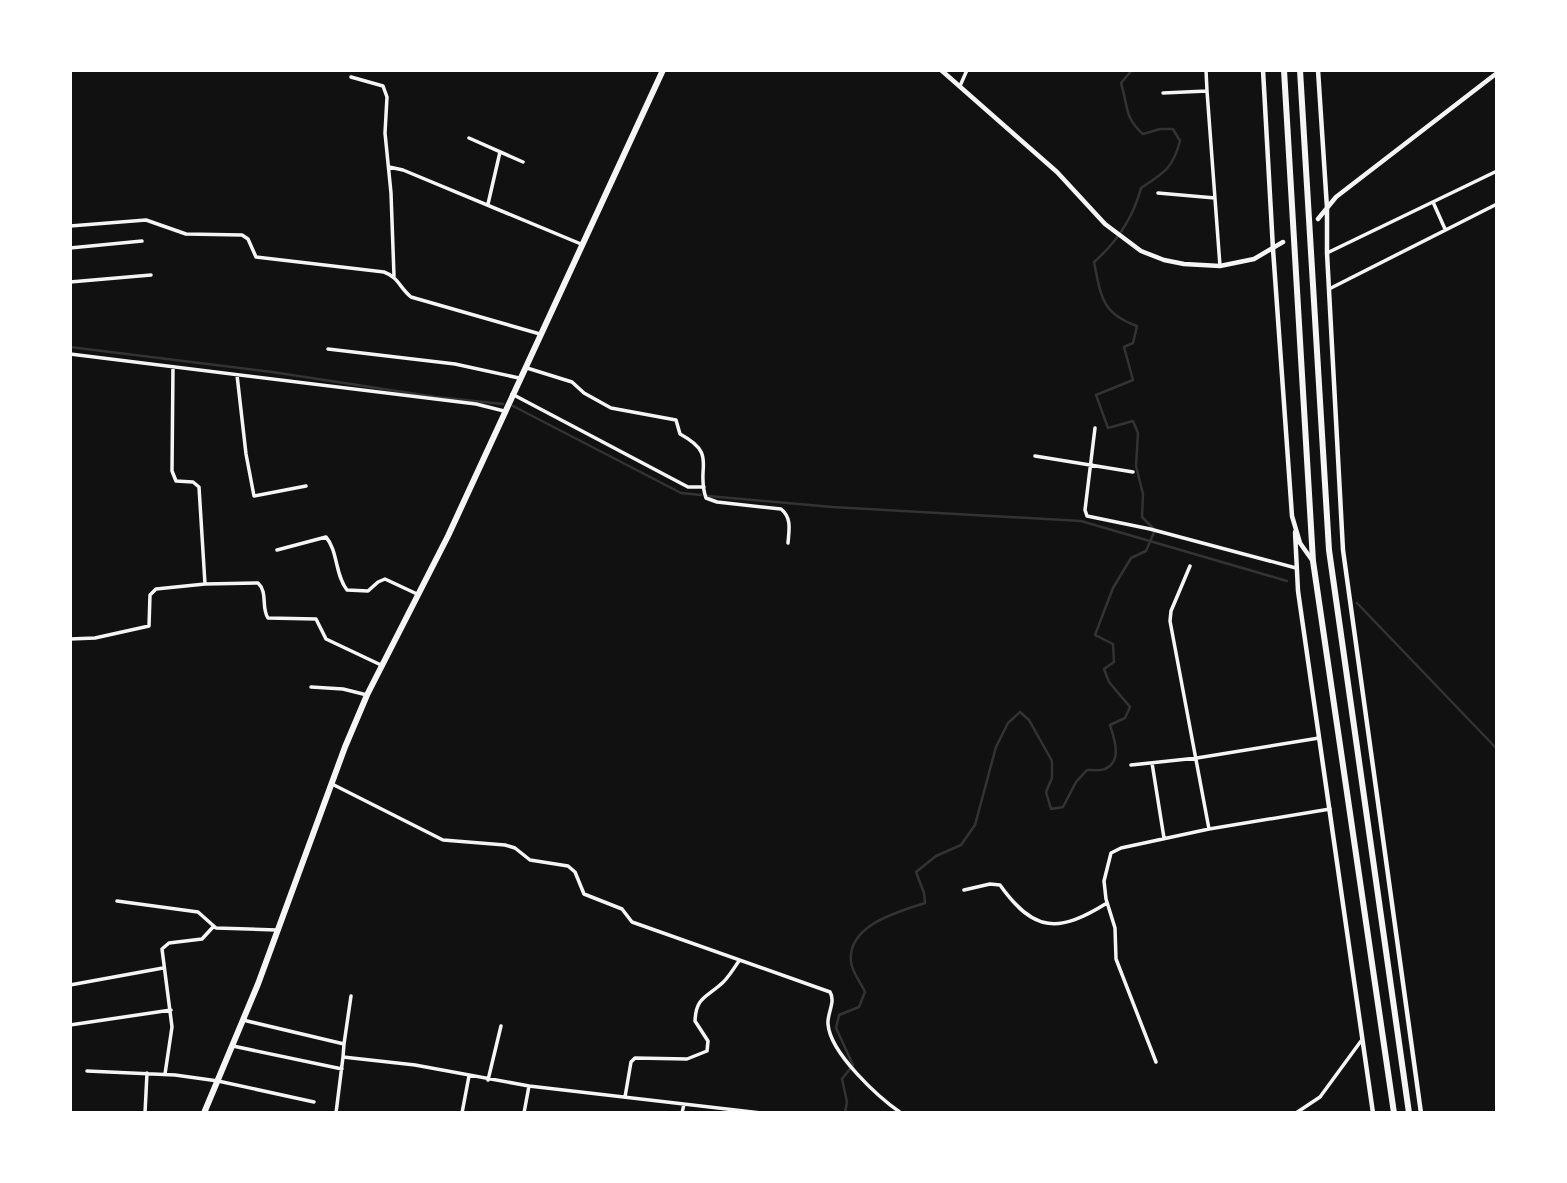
<svg xmlns="http://www.w3.org/2000/svg" width="1567" height="1183" viewBox="0 0 1567 1183" font-family="'Titillium Web',sans-serif">
	<style>
		.lines { fill: none; stroke-linecap: round; stroke-linejoin: round }
		.stream { stroke: #333; stroke-width: 2.5 }
		.minor { stroke: #f5f5f5; stroke-width: 3.5 }
		.tertiary { stroke: #f5f5f5; stroke-width: 4.5 }
		.primary { stroke: #f5f5f5; stroke-width: 6 }
		.trunk { stroke: #f5f5f5; stroke-width: 6 }
	</style>
	<rect width="100%" height="100%" fill="#111"/>
	<g class="lines">
		<path class="stream" d="M70 347 272 372 436 397 503 404
			M513 406 681 493 701 495
			M708 496 832 507 1081 521 1287 581
			M1357 603 1497 749
			M845 1113 847 1102 842 1079 853 1065 836 1028 839 1015 859 1007 865 992C861 983 852 972 851 962 847 925 898 912 925 903L924 893 916 872 936 856 961 845 975 825 996 747 1008 723 1020 712 1029 720 1052 761V778L1046 792 1051 809 1063 807 1076 782 1087 770C1092 770 1101 771 1105 769 1123 761 1114 738 1110 725L1125 718 1130 707 1109 682 1104 669 1114 662 1113 644 1095 635 1113 588 1131 558 1146 551 1155 530 1142 517 1143 494 1136 466 1138 433 1133 421 1108 428 1096 395 1133 380 1124 347 1133 343 1137 326C1101 313 1101 296 1094 262 1117 242 1133 218 1141 188 1164 173 1173 168 1180 141L1173 129H1160L1143 134C1124 118 1128 105 1121 83L1132 70"/>
		<path class="minor" d="M1206 70 1207 91
			M351 77 383 86 387 97 385 133 391 193 394 276
			M960 86 967 70
			M1163 93 1207 91 1220 266
			M469 138 523 162
			M389 167 403 170 581 244
			M1158 193 1215 198
			M1433 202 1445 229
			M488 204 500 152
			M70 226 146 220 186 234 242 235 248 239 256 257 384 272C398 277 400 288 411 297L540 334
			M70 248 142 241
			M1327 253 1497 171
			M70 282 151 275
			M1329 289 1497 204
			M328 349 455 364 519 378
			M70 354 476 404 504 411
			M173 367 172 471 176 481 193 482 199 487 205 584
			M527 368 572 382 584 393 611 408 676 420 680 434C719 455 695 467 706 498L717 502 781 509C792 518 789 530 788 543
			M237 375 246 454 254 496 306 486
			M512 394 688 487H704
			M1095 428 1085 510 1087 516 1150 529 1296 568
			M1035 456 1133 472
			M277 550 326 537C338 551 335 575 347 590L368 591 378 582 385 579 417 594
			M1190 566 1171 611 1170 621 1209 829
			M70 639 95 638 149 626 150 595 156 589 205 584 258 583C268 592 261 608 268 618L316 619 326 639 381 665
			M311 687 343 689 367 695
			M1152 763 1164 838
			M1131 765 1197 758 1319 738
			M332 784 443 840 505 845 515 848 530 860 568 866 575 872 584 894 622 909 632 922 830 992C836 1002 827 1013 828 1024 830 1053 878 1097 901 1113
			M964 890 990 884 1000 885C1034 933 1059 933 1107 903
			M117 901 198 912 216 928 277 930
			M70 985 163 968
			M243 1020 344 1044 343 1057 415 1065 529 1086 761 1113
			M70 1025 171 1010
			M344 1044 351 996
			M233 1046 342 1069
			M1156 1062 1116 959 1115 928 1106 899 1104 881 1111 853 1121 848 1209 829 1330 809
			M87 1071 175 1075 218 1081 314 1102
			M165 1074 172 1027 162 949 169 943 202 939 213 927
			M488 1080 501 1026
			M625 1097 631 1062 635 1058 687 1059 707 1051 708 1041 695 1021C696 998 705 998 720 985 728 979 733 969 739 961
			M145 1113 147 1073
			M336 1113 343 1057
			M462 1113 469 1076
			M524 1113 529 1086
			M682 1113 684 1104
			M1296 1113 1320 1097 1361 1041"/>
		<path class="tertiary" d="M941 70 1057 172 1105 224 1141 251 1164 260 1184 264 1220 266 1254 259 1283 242
			M1263 70 1273 249 1292 516 1300 543 1312 560
			M1318 70 1327 208V253L1343 550 1421 1113
			M1318 219 1336 197 1497 73
			M1295 532 1298 591 1373 1113"/>
		<path class="primary" d="M204 1113 258 984 345 747 367 695 448 536 663 70"/>
		<path class="trunk" d="M1284 70 1313 561 1394 1113
			M1300 70 1329 550 1409 1113"/>
	</g>
	<rect width="1567" height="1183" fill="none" stroke="#ffffff" stroke-width="144"/>
</svg>
